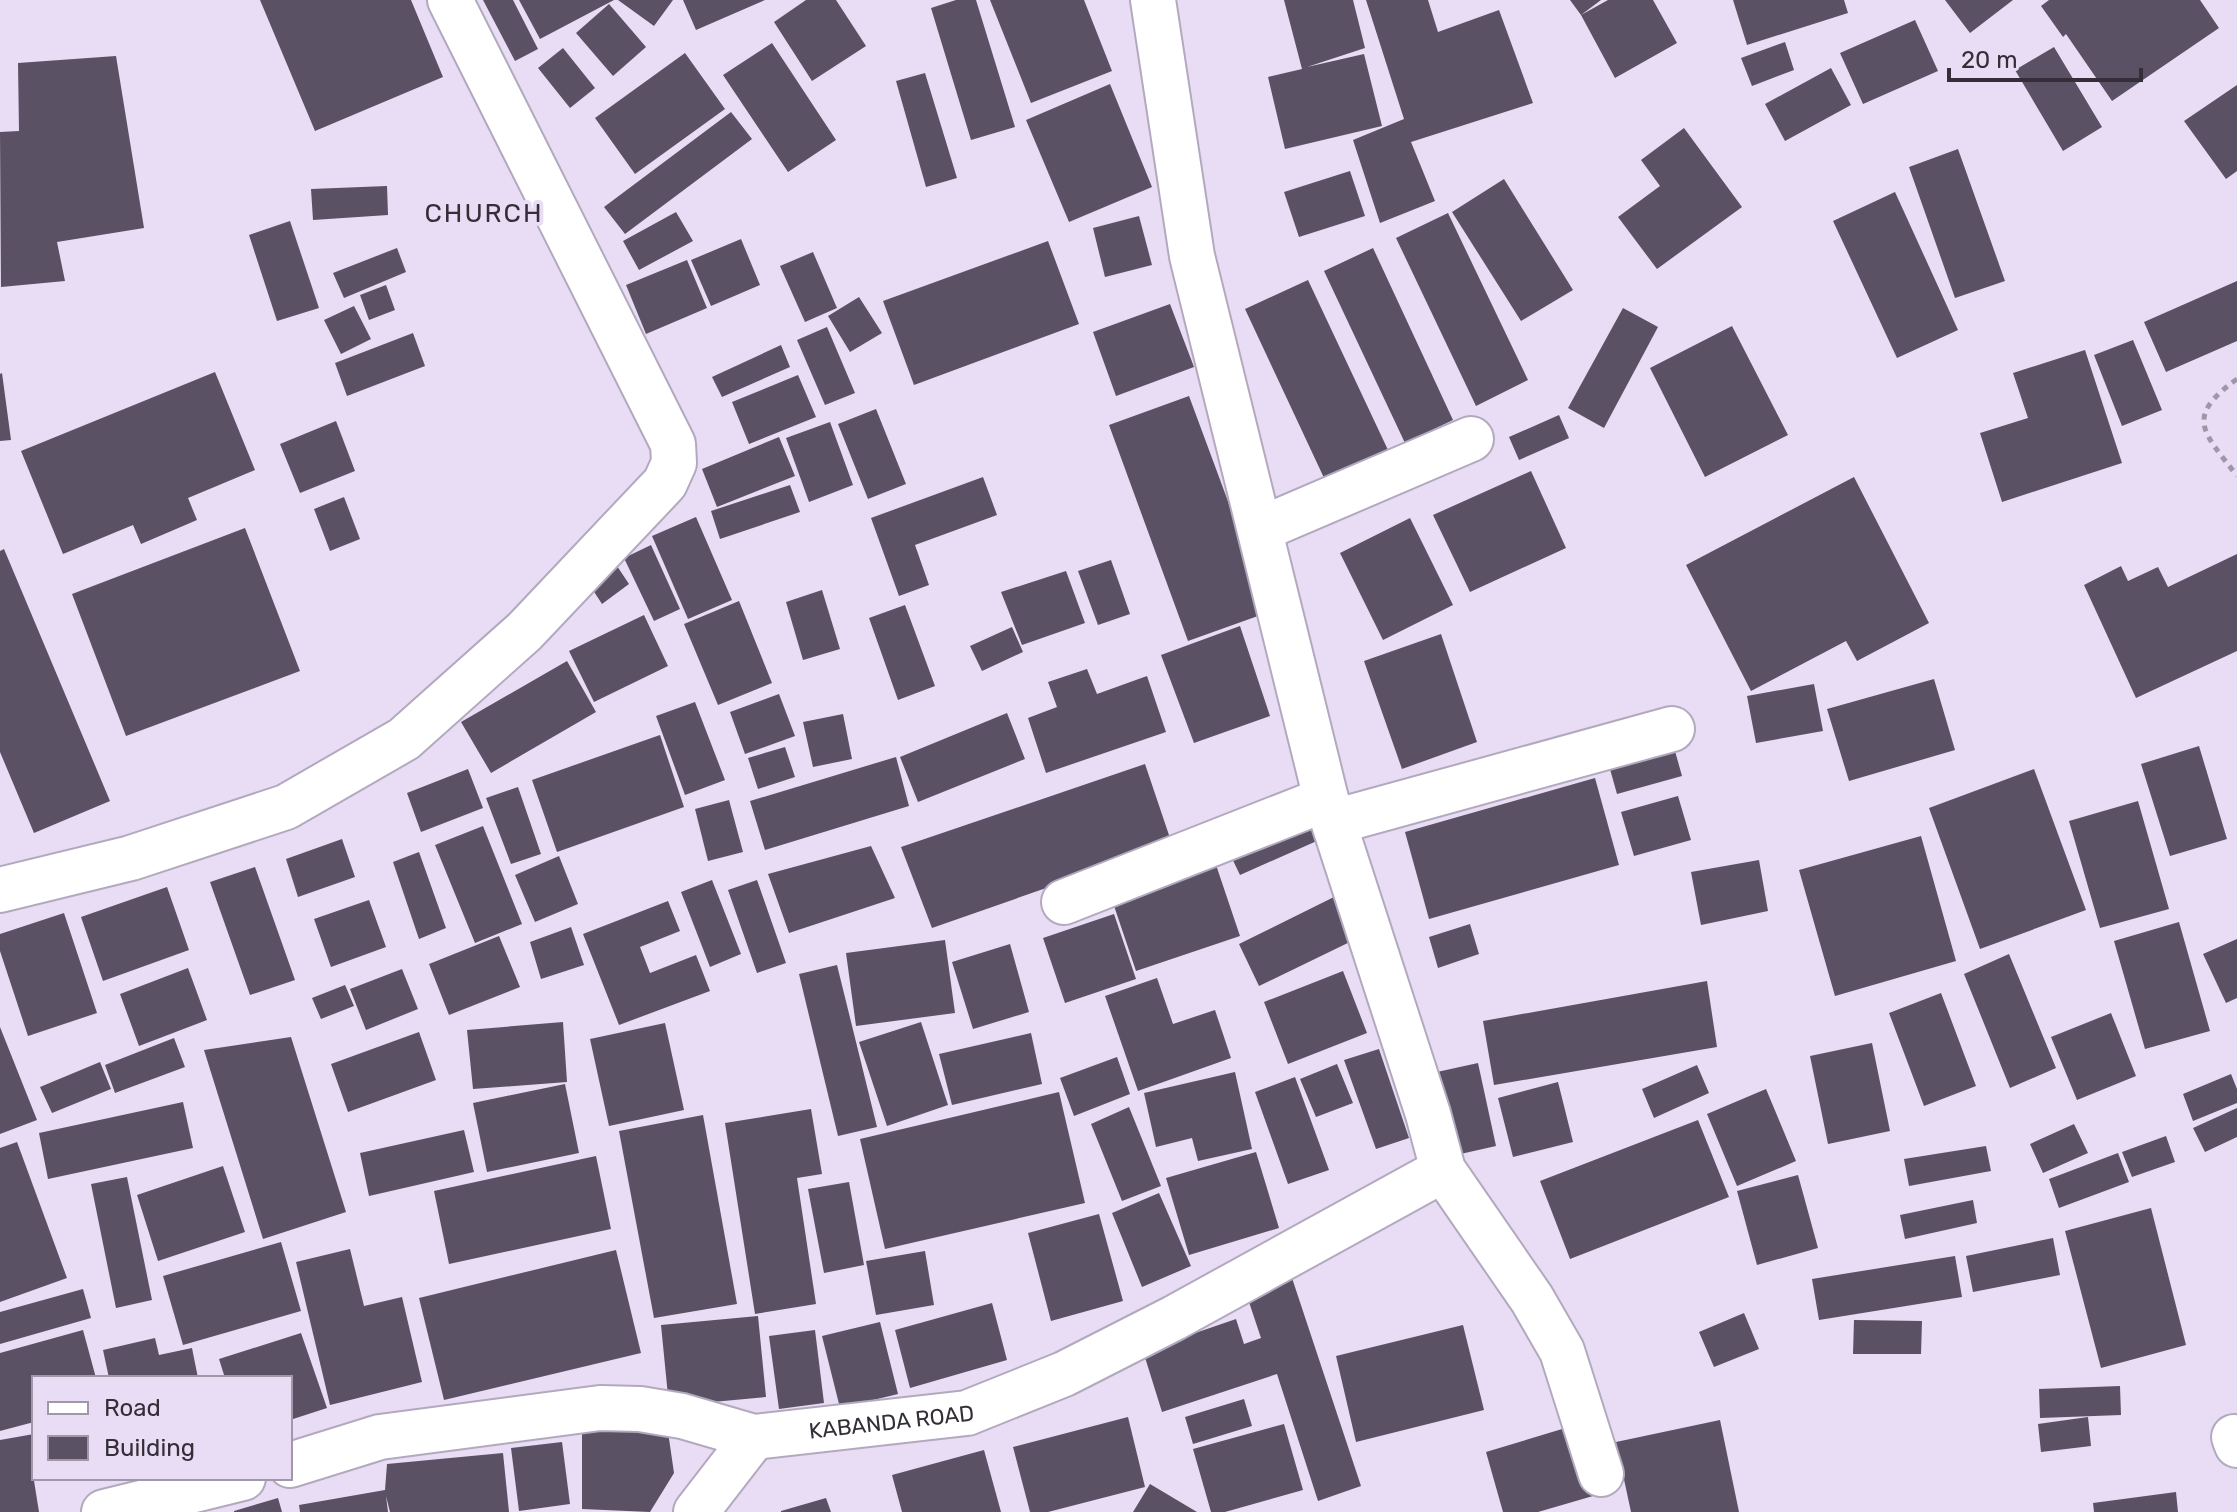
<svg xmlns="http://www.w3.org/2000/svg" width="2237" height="1512" viewBox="0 0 2237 1512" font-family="Rubik,sans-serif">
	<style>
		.building { fill: #5a5164 }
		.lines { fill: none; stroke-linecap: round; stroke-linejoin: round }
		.minor-casing { stroke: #b3a9bf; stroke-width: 48 }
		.path { stroke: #9f97a8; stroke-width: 5; stroke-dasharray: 6 6; stroke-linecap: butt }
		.minor { stroke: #fff; stroke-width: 44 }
		.labels { text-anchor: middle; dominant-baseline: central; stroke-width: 8; stroke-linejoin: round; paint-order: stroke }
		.street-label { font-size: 22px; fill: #332e37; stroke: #e8ddf4 }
		.quarter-label { font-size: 26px; letter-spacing: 2px; fill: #332e37; stroke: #e8ddf4 }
	</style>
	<rect width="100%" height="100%" fill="#e8ddf4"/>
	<path class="building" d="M260 0H411L443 77 315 131Z
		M483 0H513L538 49 515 61Z
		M519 0H614L540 39Z
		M618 0H673L654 26Z
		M683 0H765L696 30Z
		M806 0H836L866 46 812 81 774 22Z
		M956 0H976L1015 127 971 140 931 8Z
		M990 0H1084L1112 71 1031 103Z
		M1284 0H1353L1365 48 1307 67 1364 54 1382 126 1285 149 1268 77 1302 69Z
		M1366 0H1428L1438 32 1499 10 1533 103 1411 142 1435 201 1380 223 1353 140 1404 119Z
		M1570 0H1601L1581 15Z
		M1608 0H1653L1677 43 1615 78 1581 15Z
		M1733 0H1844L1848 13 1747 45Z
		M1945 0H2013L1970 33Z
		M2049 0H2200L2219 28 2112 101 2066 34 2063 37 2041 6Z
		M609 4 646 47 613 76 576 33Z
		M1915 20 1938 71 1863 104 1840 53Z
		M1785 42 1794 70 1752 86 1741 58Z
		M772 43 836 140 788 172 723 75Z
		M2054 47 2102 127 2063 151 2015 70Z
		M563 48 595 88 570 108 538 68Z
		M685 53 725 109 635 174 595 118Z
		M116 56 144 228 57 242 65 281 1 287 0 132 19 131 18 63Z
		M1831 68 1851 105 1785 141 1765 104Z
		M925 73 957 178 926 187 896 81Z
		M1110 84 1152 187 1069 222 1026 120Z
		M2237 85V171L2226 179 2184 121Z
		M731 112 752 139 625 234 604 207Z
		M1684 128 1742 207 1657 269 1618 217 1660 186 1641 160Z
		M1958 149 2005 281 1955 298 1909 167Z
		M1350 171 1365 216 1299 237 1284 192Z
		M1504 179 1573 290 1521 321 1452 212Z
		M387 186 388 215 313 220 311 189Z
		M1895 192 1958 330 1897 358 1833 221Z
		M676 212 693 241 639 270 623 241Z
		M1448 213 1528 380 1476 406 1396 238Z
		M1139 216 1152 265 1105 277 1093 228Z
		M290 221 319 308 277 321 249 235Z
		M741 239 760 285 711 306 691 260Z
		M1048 241 1079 324 914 385 883 301Z
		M397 248 406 272 344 298 333 273Z
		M1373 248 1453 420 1405 443 1324 271Z
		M813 252 837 308 805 322 780 266Z
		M687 260 707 308 646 334 626 285Z
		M1308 280 1388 450 1325 480 1245 309Z
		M2237 281V341L2166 372 2144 322Z
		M386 285 395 310 369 320 360 295Z
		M859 297 882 333 850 352 828 316Z
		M1170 304 1194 367 1116 396 1093 332Z
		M354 306 371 339 341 354 324 320Z
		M1623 308 1658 327 1604 428 1568 408Z
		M1732 326 1788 435 1705 477 1650 368Z
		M827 327 855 393 825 405 797 340Z
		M413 333 425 366 347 396 335 363Z
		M2133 340 2162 410 2122 426 2094 355Z
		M781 345 790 367 722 397 712 377Z
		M2085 350 2122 463 2002 502 1980 433 2028 418 2013 373Z
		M215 372 255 470 188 498 197 520 141 544 133 525 63 554 21 451Z
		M2 373 11 440 0 441V374Z
		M798 375 816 417 749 444 732 402Z
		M1189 396 1269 612 1188 641 1109 425Z
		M876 409 906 484 868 499 838 424Z
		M1559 415 1569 438 1519 460 1509 437Z
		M336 421 355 471 300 493 280 444Z
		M830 422 853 485 809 502 786 438Z
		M779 437 795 476 717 507 702 469Z
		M1531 471 1566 548 1470 592 1433 515Z
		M983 477 997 515 915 545 929 585 899 596 871 518Z
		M1854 477 1929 623 1857 661 1846 641 1751 691 1686 565Z
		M790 485 800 512 720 539 711 511Z
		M344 497 360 539 330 551 314 509Z
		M696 517 732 600 688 619 652 536Z
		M1410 518 1453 605 1383 640 1340 553Z
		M245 528 300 671 126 736 72 594Z
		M651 545 680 609 654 621 624 558Z
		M4 549 110 801 34 833 0 752V551Z
		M2237 554V651L2136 698 2084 585 2121 566 2128 581 2158 567 2168 587Z
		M1111 560 1130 614 1098 625 1078 571Z
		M617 566 629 584 602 604 591 587Z
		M1066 571 1085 623 1022 645 1001 592Z
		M822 590 840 649 803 660 786 602Z
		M739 601 772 683 718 705 684 624Z
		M905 605 935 686 898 700 869 618Z
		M644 615 668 666 594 702 569 651Z
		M1240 626 1270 716 1194 743 1161 655Z
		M1012 627 1023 652 982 671 970 646Z
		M1441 634 1477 742 1402 769 1364 661Z
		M567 661 596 712 491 773 461 722Z
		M1087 669 1097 694 1147 676 1166 732 1046 773 1028 718 1057 707 1048 682Z
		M1934 679 1955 750 1849 781 1827 709Z
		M1814 684 1823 731 1756 743 1747 696Z
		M779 694 795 736 745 754 730 712Z
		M695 702 725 780 685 795 656 716Z
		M1007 713 1025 759 918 802 900 757Z
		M843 714 852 759 813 767 803 722Z
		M660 735 684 807 557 852 532 780Z
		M1673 744 1682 776 1617 794 1608 762Z
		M2199 746 2227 839 2170 856 2141 764Z
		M785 747 795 777 758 789 748 758Z
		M896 757 909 806 765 850 750 801Z
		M1145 764 1172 844 932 928 901 847Z
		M468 769 483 808 421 832 407 793Z
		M2034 769 2086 910 1980 949 1929 808Z
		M1595 778 1619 865 1429 919 1405 832Z
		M518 787 541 854 511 864 486 798Z
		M1678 796 1691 840 1634 856 1621 812Z
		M729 800 743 852 708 861 695 809Z
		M2138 801 2169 909 2100 928 2069 821Z
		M1306 812 1319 840 1240 875 1227 848Z
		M483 826 522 924 475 943 435 845Z
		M1921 836 1956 961 1835 996 1799 870Z
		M342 839 355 877 298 897 286 859Z
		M871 846 895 898 789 933 768 874Z
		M419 852 446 928 419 939 393 862Z
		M559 856 578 904 535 922 515 875Z
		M1214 859 1240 936 1136 971 1110 894Z
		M1759 860 1768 911 1701 925 1691 872Z
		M255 867 295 980 250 995 210 882Z
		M712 880 741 954 710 967 681 892Z
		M757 880 786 963 757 973 728 890Z
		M167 887 189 950 103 981 81 917Z
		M1336 896 1356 939 1259 986 1239 944Z
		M369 900 386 947 331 967 314 919Z
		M668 901 680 931 640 947 650 973 696 955 710 991 619 1025 583 934Z
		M64 913 97 1013 28 1036 0 951V934Z
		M1114 914 1136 979 1065 1003 1043 938Z
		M2179 922 2210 1031 2145 1049 2114 941Z
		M1470 924 1479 954 1438 968 1429 937Z
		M571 927 584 965 541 979 530 942Z
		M499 936 520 987 449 1015 429 964Z
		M2237 939V998L2226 1003 2203 954Z
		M945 940 955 1013 856 1026 846 953Z
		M1010 944 1029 1012 973 1029 952 962Z
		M2009 954 2056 1068 2010 1088 1964 974Z
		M837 965 877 1127 838 1136 799 974Z
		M188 968 207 1020 139 1046 120 994Z
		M402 969 418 1009 366 1030 350 989Z
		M1343 971 1367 1033 1288 1064 1264 1002Z
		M1157 978 1173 1024 1215 1010 1231 1058 1138 1091 1105 996Z
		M1707 981 1717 1047 1494 1085 1483 1021Z
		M345 985 354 1006 321 1019 312 998Z
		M1941 993 1976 1086 1924 1106 1889 1013Z
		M2111 1013 2136 1076 2077 1100 2051 1037Z
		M563 1022 567 1082 473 1089 467 1030Z
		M921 1022 948 1105 887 1126 859 1042Z
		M665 1023 684 1110 609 1126 590 1039Z
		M0 1027 37 1120 0 1134Z
		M419 1032 436 1080 348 1112 331 1064Z
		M1031 1033 1042 1084 952 1105 939 1054Z
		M291 1037 346 1212 263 1239 204 1050Z
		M174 1038 185 1067 115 1093 105 1065Z
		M1872 1043 1890 1131 1828 1144 1810 1056Z
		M1379 1049 1409 1138 1376 1149 1344 1060Z
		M1117 1057 1130 1094 1074 1116 1060 1078Z
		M100 1062 111 1089 52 1113 40 1087Z
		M1478 1063 1496 1146 1456 1155 1437 1072Z
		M1337 1064 1353 1103 1316 1117 1300 1079Z
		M1697 1065 1709 1093 1654 1118 1642 1089Z
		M1235 1072 1252 1149 1198 1161 1192 1138 1156 1147 1144 1093Z
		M2231 1074 2237 1089V1103L2193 1121 2183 1094Z
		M1295 1077 1329 1170 1288 1184 1255 1092Z
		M1558 1082 1573 1142 1513 1157 1498 1098Z
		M565 1084 579 1153 487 1172 473 1103Z
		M1766 1089 1796 1161 1737 1186 1707 1114Z
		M1059 1092 1085 1203 885 1249 860 1139Z
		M183 1102 193 1148 48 1179 39 1133Z
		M1129 1107 1161 1186 1122 1201 1091 1124Z
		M2237 1108V1137L2205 1152 2193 1128Z
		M811 1109 822 1174 797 1178 816 1304 755 1314 725 1123Z
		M703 1115 737 1304 654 1318 619 1131Z
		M1698 1120 1729 1197 1570 1259 1540 1181Z
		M2074 1124 2088 1153 2043 1173 2030 1144Z
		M464 1130 474 1172 369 1196 360 1153Z
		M2166 1136 2175 1162 2132 1177 2122 1152Z
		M17 1142 67 1278 0 1302V1148Z
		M1986 1146 1991 1171 1909 1186 1904 1159Z
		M1256 1152 1279 1228 1189 1255 1166 1178Z
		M2118 1153 2129 1182 2059 1208 2049 1179Z
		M596 1156 611 1229 449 1264 434 1191Z
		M223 1166 245 1232 158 1261 137 1195Z
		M1798 1175 1818 1248 1757 1265 1737 1191Z
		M127 1177 152 1300 116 1308 91 1184Z
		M849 1182 864 1265 824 1273 808 1189Z
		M1159 1193 1191 1266 1142 1287 1112 1213Z
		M1973 1200 1977 1223 1905 1239 1900 1215Z
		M2151 1208 2186 1345 2101 1368 2065 1231Z
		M1099 1214 1123 1301 1051 1321 1028 1233Z
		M2053 1238 2060 1275 1973 1292 1966 1256Z
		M281 1242 301 1311 183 1345 163 1276Z
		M350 1249 364 1306 402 1297 422 1382 330 1405 296 1262Z
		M616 1250 641 1353 444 1400 419 1298Z
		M925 1251 934 1305 876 1315 866 1261Z
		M1955 1256 1962 1297 1819 1320 1812 1279Z
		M1291 1275 1361 1486 1318 1501 1277 1374 1162 1412 1143 1351 1236 1319 1244 1344 1261 1338 1245 1290Z
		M83 1289 91 1318 0 1344V1312Z
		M992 1303 1007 1360 910 1388 895 1330Z
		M1744 1313 1759 1349 1714 1367 1699 1332Z
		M758 1316 766 1397 669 1406 661 1325Z
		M1854 1320 1922 1321 1921 1354H1853Z
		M880 1322 898 1394 840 1408 822 1336Z
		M1463 1325 1484 1410 1356 1442 1336 1356Z
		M83 1330 96 1378H34V1422L0 1431V1353Z
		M815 1330 824 1403 779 1409 769 1336Z
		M301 1333 327 1408 290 1420V1378H225L219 1359Z
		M155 1338 159 1355 192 1348 198 1378H109L103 1350Z
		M2120 1386 2121 1415 2040 1418 2039 1389Z
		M1244 1399 1252 1426 1193 1444 1185 1417Z
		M1128 1417 1145 1487 1048 1512H1030L1013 1447Z
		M2088 1417 2091 1446 2041 1452 2038 1424Z
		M666 1418 674 1473 650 1512 582 1509V1431Z
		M1720 1420 1739 1512H1631L1616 1442Z
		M1284 1424 1303 1490 1225 1512H1211L1193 1449Z
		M1572 1426 1593 1496 1538 1512H1503L1486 1452Z
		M34 1434V1461L31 1462 39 1512H0V1440Z
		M562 1442 570 1504 519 1511 511 1448Z
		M984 1450 1001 1512H902L892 1475Z
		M503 1453 509 1512H390L386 1496 388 1512H300L299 1505 385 1490 387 1464Z
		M1150 1484 1197 1512H1133Z
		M2176 1492 2178 1512H2094L2093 1503Z
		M278 1498 282 1512H234V1511Z
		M826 1498 831 1512H781V1511Z"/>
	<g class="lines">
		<defs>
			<g id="minor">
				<path d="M1153 0 1192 256 1326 799 1428 1114 1443 1170 1532 1299 1562 1351 1601 1474"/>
				<path d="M1261 529 1471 439"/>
				<path d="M1334 822 1672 729"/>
				<path d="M0 890 131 858 286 807 404 739 525 631 665 483 674 463 673 444 450 0"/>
				<path d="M1064 902 1326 799"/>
				<path d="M2234 1437 2237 1445"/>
				<path id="s1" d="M290 1465 380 1437 600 1408 640 1409 682 1416 754 1437 967 1413 1064 1374 1174 1318 1443 1170"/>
				<path d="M104 1512 243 1478"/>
				<path d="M696 1512 754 1437"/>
			</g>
		</defs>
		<use href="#minor" class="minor-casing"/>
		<path class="path" d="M2237 379C2183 418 2204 432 2237 476"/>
		<use href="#minor" class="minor"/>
	</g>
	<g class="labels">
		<g class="street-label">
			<text stroke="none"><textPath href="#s1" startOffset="612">KABANDA ROAD</textPath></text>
		</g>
		<g class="quarter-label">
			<text x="484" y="213">CHURCH</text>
		</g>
	</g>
	<rect x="32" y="1376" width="260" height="104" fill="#e8ddf4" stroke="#a097a8" stroke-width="2"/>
	<rect x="48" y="1402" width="40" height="12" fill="#ffffff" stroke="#a097a8" stroke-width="2"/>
	<text x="104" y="1416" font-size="24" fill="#332e37">Road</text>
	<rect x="48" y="1436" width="40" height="24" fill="#5a5164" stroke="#a097a8" stroke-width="2"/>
	<text x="104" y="1456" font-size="24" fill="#332e37">Building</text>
	<path d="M1949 68v12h192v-12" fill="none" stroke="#332e37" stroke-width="4"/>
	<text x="1961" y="68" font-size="24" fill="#332e37" stroke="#e8ddf4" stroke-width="6" paint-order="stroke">20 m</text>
</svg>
